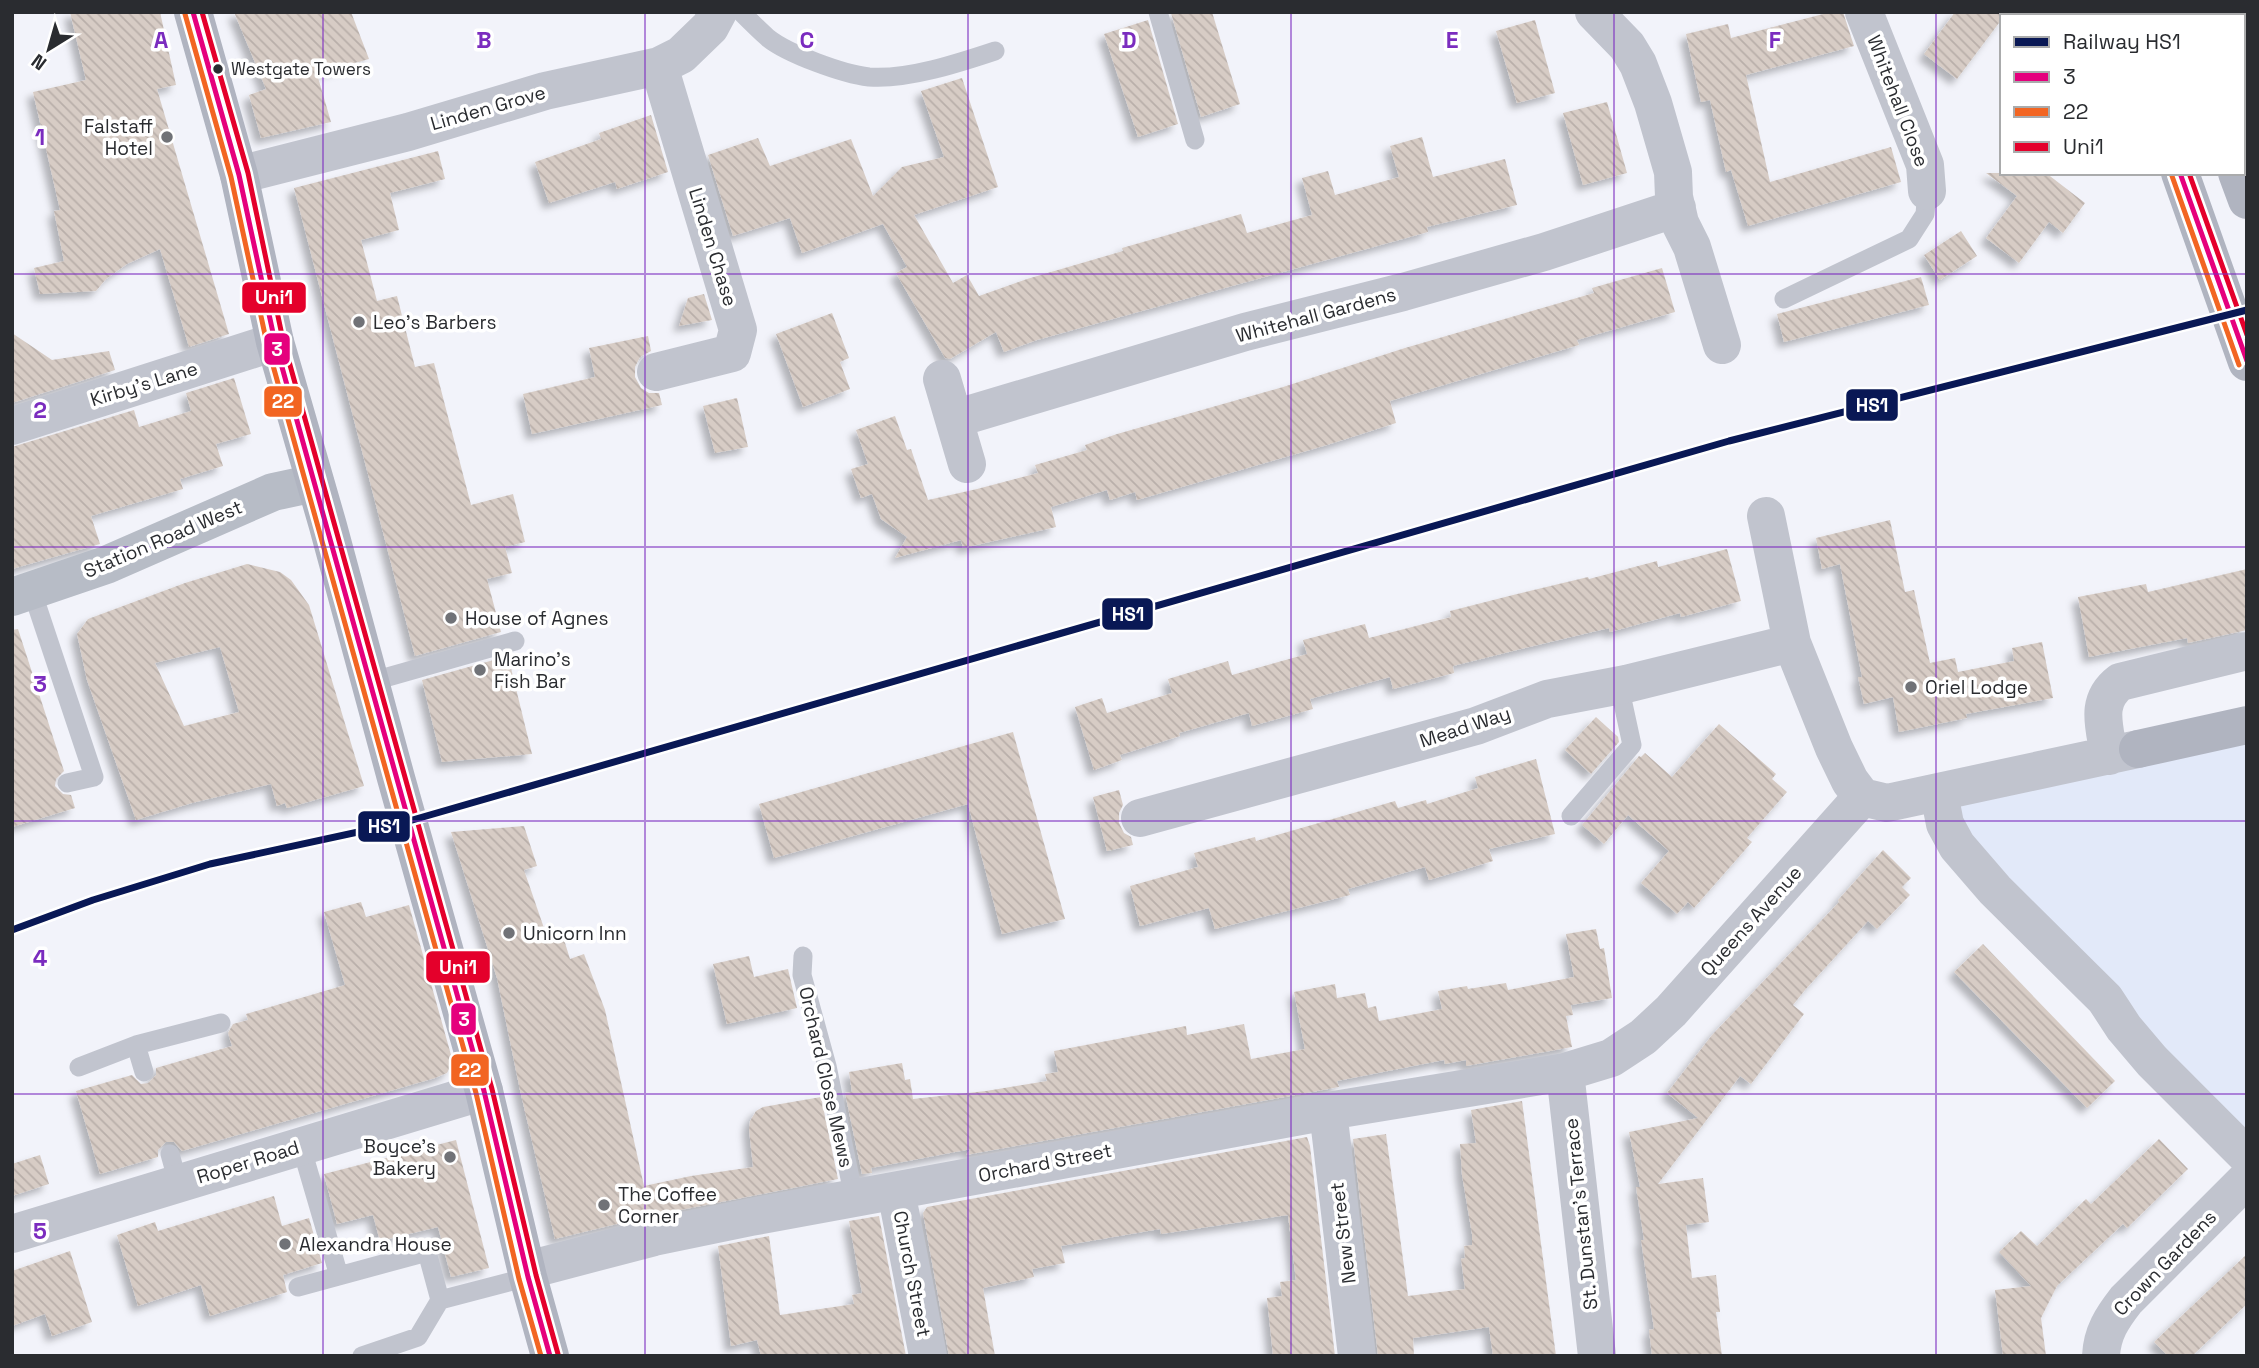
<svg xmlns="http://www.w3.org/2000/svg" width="2259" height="1368" viewBox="0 0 2259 1368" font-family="'Space Grotesk',sans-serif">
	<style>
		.grass { fill: #e2e9f9 }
		.building { fill: url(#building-back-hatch); fill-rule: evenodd; filter: url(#shadow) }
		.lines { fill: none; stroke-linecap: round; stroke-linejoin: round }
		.lane { stroke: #c1c4ce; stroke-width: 19 }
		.street { stroke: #c1c4ce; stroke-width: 38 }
		.secondary { stroke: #b7bcc6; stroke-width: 38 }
		.primary { stroke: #b0b4c0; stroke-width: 38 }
		.bus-1-casing { stroke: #fff; stroke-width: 10 }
		.bus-2-casing { stroke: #fff; stroke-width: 10 }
		.bus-3-casing { stroke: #fff; stroke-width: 10 }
		.bus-1 { stroke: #e5007d; stroke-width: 5 }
		.bus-2 { stroke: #f26522; stroke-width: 5 }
		.bus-3 { stroke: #e4002b; stroke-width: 5 }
		.rail-1-casing { stroke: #fff; stroke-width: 12 }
		.rail-1 { stroke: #091855; stroke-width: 7 }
		.grid { fill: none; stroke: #7b2cbf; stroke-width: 2; stroke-opacity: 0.55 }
		.bus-dot { fill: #2a2c30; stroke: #fff; stroke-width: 2.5 }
		.poi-dot { fill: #707277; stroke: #fff; stroke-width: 2.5 }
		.labels { text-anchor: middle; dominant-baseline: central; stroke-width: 7; stroke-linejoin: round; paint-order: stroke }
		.bus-label { font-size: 17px; fill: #2a2c30; stroke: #fff; text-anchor: start }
		.street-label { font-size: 19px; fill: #2a2c30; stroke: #fff }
		.poi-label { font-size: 19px; fill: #2a2c30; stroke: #fff; text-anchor: start }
		.grid-label { font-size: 23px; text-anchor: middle; font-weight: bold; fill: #7b2cbf; stroke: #fff; stroke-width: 7; stroke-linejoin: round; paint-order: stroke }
		.line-badge { stroke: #fff; stroke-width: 2.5 }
		.badge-label { font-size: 19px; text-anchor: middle; font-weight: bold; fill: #fff }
	</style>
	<defs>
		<pattern id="building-back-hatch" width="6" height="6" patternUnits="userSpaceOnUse" patternTransform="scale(1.75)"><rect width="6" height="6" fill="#d7ccc5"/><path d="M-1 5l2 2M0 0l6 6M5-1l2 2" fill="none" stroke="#b9afaa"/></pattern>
		<filter id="shadow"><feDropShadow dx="-6" dy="6" stdDeviation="3.5" flood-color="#0004"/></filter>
	</defs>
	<rect width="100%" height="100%" fill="#f2f3fa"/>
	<path class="grass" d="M2247 725V1156L1995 890 1939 793Z"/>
	<path class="building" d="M70 12H160L176 85 157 89 229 334 189 347 160 249 127 264 106 279 96 291 40 294 34 268 64 261 54 211 60 210 33 92 86 80Z
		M234 12H351L369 59 317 74 331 122 261 138 249 95 266 89Z
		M1212 12 1240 104 1201 117 1171 13Z
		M1831 12H1843L1854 46 1746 75 1770 182 1891 147 1901 182 1748 226 1731 170 1726 172 1710 100 1701 102 1686 34 1728 24 1731 38Z
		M1955 12H2007L2002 16V19L1957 79 1924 54Z
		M1148 20 1178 124 1138 137 1104 34Z
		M1535 20 1555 93 1517 103 1496 31Z
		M962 78 998 187 914 215 953 283 967 275 979 296 1027 279 1123 251 1122 248 1241 214 1247 233 1312 215 1302 178 1328 171 1335 195 1399 177 1390 146 1422 137 1433 177 1505 159 1517 205 1427 227 1428 232 1037 340 1004 352 996 332 950 359 945 358 896 273 907 267 883 224 802 253 790 218 733 236 708 155 758 138 770 166 851 139 873 196 902 167 944 157 921 91Z
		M1607 102 1627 173 1583 185 1563 113Z
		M651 115 668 172 617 189 615 182 549 203 535 162 601 139 599 133Z
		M438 151 445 179 390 193 399 230 361 240 377 301 397 296 415 367 434 363 471 505 513 494 525 542 505 547 512 573 487 579 501 632 415 656 294 188Z
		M1986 173H2046L2085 203 2063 233 2049 222 2019 263 1986 238 2017 196Z
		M1961 231 1977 256 1940 280 1924 255Z
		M1662 268 1675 312 1577 340 1579 345 1390 401 1396 423 1327 445 1137 500 1135 492 1110 500 1107 490 1051 507 1056 527 963 548 961 540 895 558 907 537 881 519 872 494 861 498 851 469 868 464 856 430 895 416 907 450 911 449 928 500 977 489 1038 473 1035 465 1087 450 1085 445 1117 434 1283 387 1405 348 1594 293 1592 288Z
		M1921 277 1929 305 1784 342 1777 314Z
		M704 294 712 320 679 326 688 298Z
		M832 313 849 358 840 362 850 389 803 407 776 334Z
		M12 333 52 360 109 351 115 370 12 403Z
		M648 336 651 351 640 357 635 367V377L641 388 649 393H659L662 405 532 434 523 394 595 377 589 348Z
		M234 378 251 434 216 444 223 466 180 479 183 489 91 516 100 544 12 569V447L134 410 139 427 191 411 186 393Z
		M737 398 748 447 715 453 703 406Z
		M1890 520 1905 592 1914 590 1930 663 1955 658 1958 672 2014 661 2012 648 2042 642 2053 698 1966 714 1967 718 1899 732 1893 697 1864 704 1858 677H1862L1840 564 1822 569 1816 538Z
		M1727 549 1741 601 1681 617 1680 613 1610 632 1609 628 1525 648 1453 666 1454 673 1393 689 1390 677 1310 699 1313 709 1252 726 1249 713 1179 733 1180 736 1120 755 1122 760 1094 770 1075 707 1102 698 1107 713 1172 693 1168 679 1228 661 1232 675 1307 654 1303 640 1365 624 1369 638 1451 617 1450 611 1513 595 1588 577 1589 579 1657 561 1658 567Z
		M247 564 280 572 291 580 309 605 364 786 287 808 285 803 277 806 271 784 192 803 136 820 87 680 77 634 88 619 185 583ZM220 647 239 712 184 726 155 663Z
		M2247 569V630L2188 643 2187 638 2089 657 2078 597 2146 584 2148 592Z
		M18 629 64 771 56 779 55 786 63 794 71 795 75 808 12 827V630Z
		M508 656 532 754 442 762 422 680Z
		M1596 717 1618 737 1619 742 1591 774 1565 750Z
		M1719 724 1776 774 1772 779 1787 792 1747 838 1752 842 1694 908 1688 902 1677 914 1641 883 1669 851 1628 815 1604 844 1582 825 1639 756 1641 757 1645 753 1672 777Z
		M1013 732 1065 919 1002 934 968 804 774 858 759 804Z
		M1536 759 1555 834 1489 849 1493 861 1429 880 1425 867 1348 889 1350 895 1215 929 1209 908 1140 926 1130 886 1198 867 1194 853 1255 837 1256 841 1395 801 1398 808 1426 800 1427 804 1478 788 1475 777Z
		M1119 790 1123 805 1119 813V823L1124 833 1131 837 1133 845 1107 851 1093 797Z
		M524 826 537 866 524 870 546 934 561 930 570 959 584 954 605 1010 644 1186 691 1176 753 1167 749 1129 750 1121 756 1111 763 1107 821 1097 838 1179 650 1216 555 1239 520 1090 497 978 451 832Z
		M1883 850 1911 878 1902 887 1910 895 1877 929 1868 921 1805 990 1793 1005 1804 1014 1751 1084 1740 1076 1658 1184 1703 1178 1709 1222 1686 1225 1692 1278 1716 1275 1720 1312H1716L1722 1356H1652L1649 1330 1654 1329 1641 1240H1644L1636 1187H1640L1629 1132 1698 1118 1667 1093 1712 1035 1839 902 1838 900Z
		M361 902 366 917 409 905 453 1062 447 1073 435 1078 182 1151 174 1142H166L158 1150V1157L100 1174 76 1091 132 1075 141 1084 148 1083 156 1075V1068L232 1046 228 1033 233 1024 248 1020 246 1014 345 985 324 912Z
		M1596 929 1600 949 1604 948 1612 998 1571 1005 1573 1015 1566 1016 1572 1047 1466 1066V1060L1445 1064 1444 1060 1337 1081 1339 1087 966 1155 971 1149 871 1168 872 1173 862 1174 845 1093 852 1092 849 1072 902 1063 905 1080 910 1079 913 1099 986 1091 1047 1081 1045 1074 1058 1072 1054 1051 1186 1026 1187 1035 1244 1024 1251 1059 1305 1049 1294 992 1335 984 1337 998 1365 993 1368 1008 1376 1006 1379 1021 1442 1009 1438 991 1467 986 1468 989 1506 983 1508 990 1574 977 1566 934Z
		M1983 944 2115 1081 2087 1108 1954 972Z
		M749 956 754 977 788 969 797 1008 727 1024 713 964Z
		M1522 1101 1556 1356H1493L1489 1327 1413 1338 1414 1356H1378L1353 1139 1386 1134 1408 1296 1465 1289 1461 1259 1465 1258 1464 1246 1472 1245V1234L1462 1175 1460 1144 1476 1143 1471 1110Z
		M1307 1137 1310 1146 1335 1356H1273L1267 1298 1282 1296 1280 1282 1296 1280 1288 1215 1161 1234 1160 1229 1061 1246 1065 1263 1032 1269 1034 1277 983 1288 995 1356H949L923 1213 927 1207Z
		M2159 1139 2188 1169 2127 1228 2123 1224 2057 1286 2041 1318 2046 1356H2003L1995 1290 2031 1286 1999 1252 2021 1231 2037 1246 2086 1199 2091 1204Z
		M456 1140 489 1268 451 1277 438 1227 380 1241 373 1215 337 1224 324 1174Z
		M40 1155 49 1184 12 1196V1164Z
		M274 1196 282 1226 309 1218 322 1263 283 1275 287 1292 210 1316 201 1285 138 1306 117 1235 155 1222 158 1231Z
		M879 1216 906 1356H761L757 1340 731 1346 718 1246 769 1236 780 1315 854 1304 852 1295 862 1293 849 1221Z
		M70 1251 92 1322 52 1336 45 1314 12 1326V1271Z
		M2247 1254V1304L2192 1356H2168L2154 1342Z"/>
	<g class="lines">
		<path class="lane" d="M741 12C750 21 759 30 768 38 788 54 843 74 869 77 907 80 959 63 995 51
			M1158 12 1195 140
			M1784 299 1909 239 1925 214 1927 191
			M32 591 94 777 67 783
			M370 682 515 641
			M1571 816 1632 745 1619 685
			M803 956 802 975 827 1066 854 1198
			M136 1045 144 1072
			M79 1067 136 1045 221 1023
			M301 1146 339 1276
			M170 1154 178 1183
			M298 1287 427 1252 440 1300
			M362 1356 418 1337 440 1300 528 1277"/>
		<path class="street" d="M1594 12 1627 46 1638 64 1653 103 1673 172 1674 197 1680 223 1692 247 1722 345
			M1864 12 1925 165 1927 191
			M239 175 408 132 545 91 659 66 681 55 710 27 718 12
			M656 372 732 353 738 330 659 66
			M942 379 967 464
			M954 419 1245 332 1403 292 1544 252 1677 208
			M12 426 275 342
			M1766 516 1792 643 1834 748 1850 781 1862 797
			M2109 756C2105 727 2094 702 2120 682L2247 651
			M1939 793 1945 824 1957 846 1995 890 2105 999 2124 1028 2152 1061 2247 1156
			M1862 797 1887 803 2138 749
			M1140 818 1476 726 1547 699 1626 684 1792 643
			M1565 1072 1597 1356
			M1328 1111 1357 1356
			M896 1191 928 1356
			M12 1234 484 1091
			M528 1270 654 1237 751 1217 1328 1111 1565 1072 1611 1058 1643 1037 1671 1011 1862 797
			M2101 1356C2102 1333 2112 1318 2126 1300L2247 1179"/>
		<path class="secondary" d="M12 597 106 565 273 492 315 483"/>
		<path class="primary" d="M193 12 239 175 275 342 328 526 396 778 484 1091 528 1277 550 1356
			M2123 12 2125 16
			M2179 12 2180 16
			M2180 173 2247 362
			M2237 173 2247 200
			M2138 749 2247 725"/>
		<defs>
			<path id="bus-1" d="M193 12 239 175 275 342 484 1091 528 1277 550 1356
				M2180 173 2247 361"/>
			<path id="bus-2" d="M185 14 231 177 267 344 476 1093 519 1279 541 1356
				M2172 176 2239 365"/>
			<path id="bus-3" d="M202 12 248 173 283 340 492 1089 536 1275 558 1354
				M2189 173 2247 335"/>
		</defs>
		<use href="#bus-1" class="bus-1-casing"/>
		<use href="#bus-2" class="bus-2-casing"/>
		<use href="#bus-3" class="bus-3-casing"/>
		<use href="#bus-1" class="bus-1"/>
		<use href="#bus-2" class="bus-2"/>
		<use href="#bus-3" class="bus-3"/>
		<defs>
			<path id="rail-1" d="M12 930 93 900 210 864 409 821 1729 441 2247 310"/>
		</defs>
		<use href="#rail-1" class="rail-1-casing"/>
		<use href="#rail-1" class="rail-1"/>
	</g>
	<path class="grid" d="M323 12V1356M645 12V1356M968 12V1356M1291 12V1356M1614 12V1356M1936 12V1356M12 274H2247M12 547H2247M12 821H2247M12 1094H2247"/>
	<circle class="bus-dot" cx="218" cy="69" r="6"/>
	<g class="poi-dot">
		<circle cx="167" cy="137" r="7"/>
		<circle cx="359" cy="322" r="7"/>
		<circle cx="451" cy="618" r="7"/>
		<circle cx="480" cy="670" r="7"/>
		<circle cx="1911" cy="687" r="7"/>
		<circle cx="509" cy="933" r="7"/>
		<circle cx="450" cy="1157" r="7"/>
		<circle cx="604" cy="1205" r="7"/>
		<circle cx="285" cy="1244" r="7"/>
	</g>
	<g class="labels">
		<g class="bus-label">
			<text x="231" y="69">Westgate Towers</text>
		</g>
		<g class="street-label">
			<text transform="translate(1898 101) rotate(69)">Whitehall Close</text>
			<text transform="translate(488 108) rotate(-16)">Linden Grove</text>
			<text transform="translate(713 247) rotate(73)">Linden Chase</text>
			<text transform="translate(1316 315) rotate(-15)">Whitehall Gardens</text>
			<text transform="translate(144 384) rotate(-17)">Kirby's Lane</text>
			<text transform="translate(163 539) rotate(-23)">Station Road West</text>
			<text transform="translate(1465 727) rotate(-18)">Mead Way</text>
			<text transform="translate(1751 921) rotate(-48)">Queens Avenue</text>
			<text transform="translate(826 1077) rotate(77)">Orchard Close Mews</text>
			<text transform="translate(248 1162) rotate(-17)">Roper Road</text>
			<text transform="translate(1045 1163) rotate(-11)">Orchard Street</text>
			<text transform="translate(1581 1214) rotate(-96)">St. Dunstan's Terrace</text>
			<text transform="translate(1343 1233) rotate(-97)">New Street</text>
			<text transform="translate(2165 1263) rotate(-46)">Crown Gardens</text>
			<text transform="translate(912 1274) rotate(79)">Church Street</text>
		</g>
		<g class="poi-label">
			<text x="153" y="126" text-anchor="end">Falstaff<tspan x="153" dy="22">Hotel</tspan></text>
			<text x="373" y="322">Leo's Barbers</text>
			<text x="465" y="618">House of Agnes</text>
			<text x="494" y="659">Marino's<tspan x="494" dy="22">Fish Bar</tspan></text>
			<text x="1925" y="687">Oriel Lodge</text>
			<text x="523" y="933">Unicorn Inn</text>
			<text x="436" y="1146" text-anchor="end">Boyce's<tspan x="436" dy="22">Bakery</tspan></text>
			<text x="618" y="1194">The Coffee<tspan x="618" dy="22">Corner</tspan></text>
			<text x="299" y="1244">Alexandra House</text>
		</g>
	</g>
	<g class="grid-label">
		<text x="161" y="48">A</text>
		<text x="484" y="48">B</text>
		<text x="807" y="48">C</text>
		<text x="1129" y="48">D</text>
		<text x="1452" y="48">E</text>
		<text x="1775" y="48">F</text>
		<text x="40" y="145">1</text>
		<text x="40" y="418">2</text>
		<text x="40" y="692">3</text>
		<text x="40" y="966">4</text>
		<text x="40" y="1239">5</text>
	</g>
	<g class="line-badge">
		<rect x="241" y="281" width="66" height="33" rx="7" fill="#e4002b"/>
		<rect x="263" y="332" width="28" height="34" rx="7" fill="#e5007d"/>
		<rect x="263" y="385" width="40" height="33" rx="7" fill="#f26522"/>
		<rect x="1845" y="388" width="54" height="34" rx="7" fill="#091855"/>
		<rect x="1101" y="597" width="53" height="34" rx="7" fill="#091855"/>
		<rect x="357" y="810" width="54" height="33" rx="7" fill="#091855"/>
		<rect x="425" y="950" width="66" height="34" rx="7" fill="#e4002b"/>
		<rect x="450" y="1002" width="27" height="34" rx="7" fill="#e5007d"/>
		<rect x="450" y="1053" width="40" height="34" rx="7" fill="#f26522"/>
	</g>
	<g class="badge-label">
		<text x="274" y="304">Uni1</text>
		<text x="277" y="356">3</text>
		<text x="283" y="408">22</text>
		<text x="1872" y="412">HS1</text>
		<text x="1128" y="621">HS1</text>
		<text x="384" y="833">HS1</text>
		<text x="458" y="974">Uni1</text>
		<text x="464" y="1026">3</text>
		<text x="470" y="1077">22</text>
	</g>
	<rect width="2259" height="1368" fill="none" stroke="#2a2c30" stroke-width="28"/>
	<rect x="2000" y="14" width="245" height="161" fill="#ffffff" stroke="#aaabac" stroke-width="2"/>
	<rect x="2014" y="37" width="35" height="10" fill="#091855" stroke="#aaabac" stroke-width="2"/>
	<text x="2063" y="49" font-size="21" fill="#2a2c30">Railway HS1</text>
	<rect x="2014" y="72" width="35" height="10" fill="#e5007d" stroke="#aaabac" stroke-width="2"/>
	<text x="2063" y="84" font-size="21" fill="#2a2c30">3</text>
	<rect x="2014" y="107" width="35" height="10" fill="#f26522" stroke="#aaabac" stroke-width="2"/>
	<text x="2063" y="119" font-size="21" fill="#2a2c30">22</text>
	<rect x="2014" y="142" width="35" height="10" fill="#e4002b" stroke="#aaabac" stroke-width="2"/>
	<text x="2063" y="154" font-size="21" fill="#2a2c30">Uni1</text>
	<g transform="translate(49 49) rotate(217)" stroke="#ffffff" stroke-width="5" paint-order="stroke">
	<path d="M0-5L12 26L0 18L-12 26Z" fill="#2a2c30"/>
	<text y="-10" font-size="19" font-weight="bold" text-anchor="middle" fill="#2a2c30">N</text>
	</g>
</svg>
